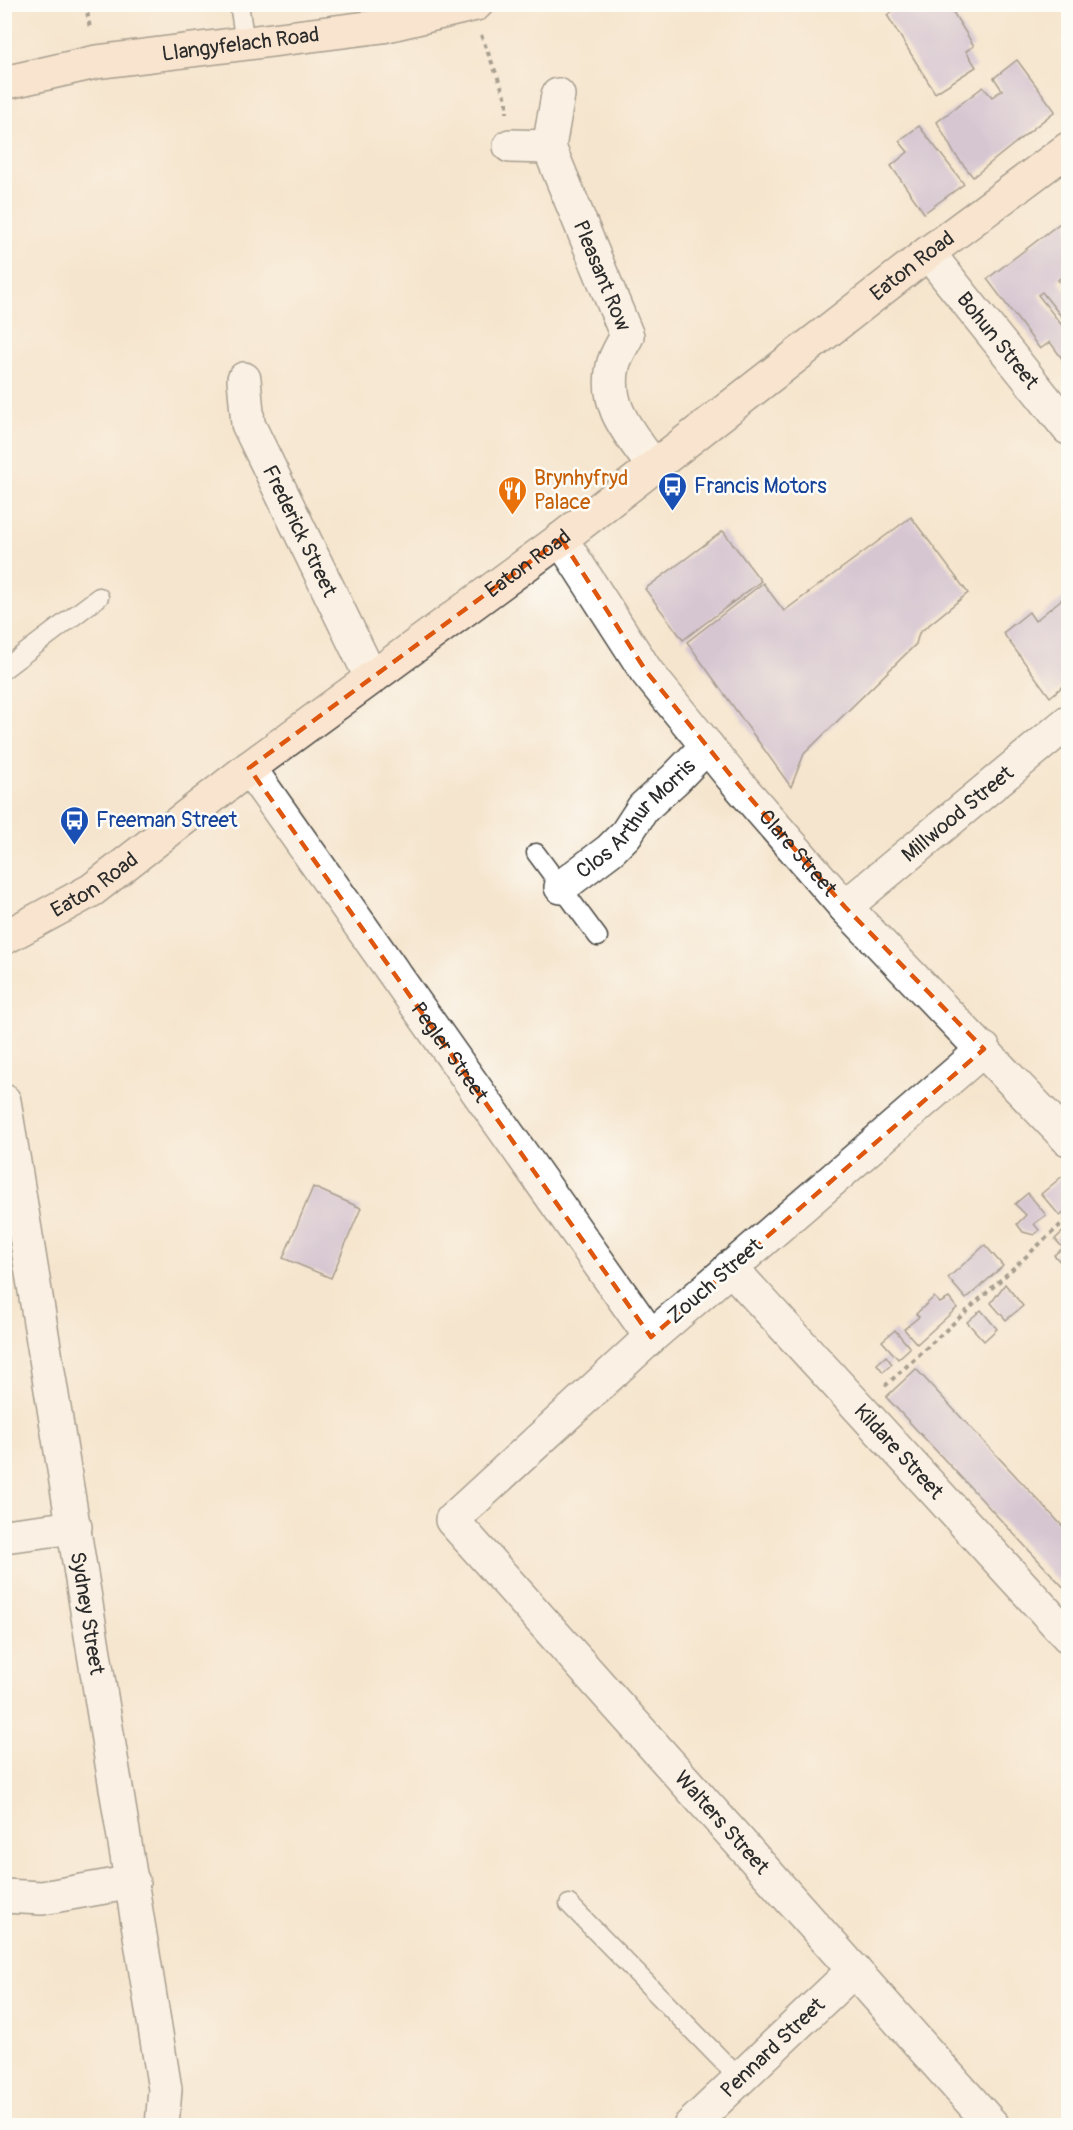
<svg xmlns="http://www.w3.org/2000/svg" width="1073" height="2130" viewBox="0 0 1073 2130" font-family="Pangolin,sans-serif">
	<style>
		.building { fill: #ad9fd7 }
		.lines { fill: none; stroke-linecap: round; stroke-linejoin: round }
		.lane-casing { stroke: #494743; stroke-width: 21 }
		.street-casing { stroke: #494743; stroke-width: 36 }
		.secondary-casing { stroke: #494743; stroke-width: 36 }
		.path { stroke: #494743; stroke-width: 4; stroke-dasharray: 4.5 4.5; stroke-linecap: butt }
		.lane { stroke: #fff; stroke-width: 18 }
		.street { stroke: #fff; stroke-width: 33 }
		.secondary { stroke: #fce5d0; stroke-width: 33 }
		.marked { fill: none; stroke: #df570e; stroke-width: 4.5; stroke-dasharray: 12 8; stroke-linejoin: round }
		.labels { text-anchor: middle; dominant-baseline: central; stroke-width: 5; stroke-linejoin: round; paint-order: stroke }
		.street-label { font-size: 21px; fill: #2b2b2b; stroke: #fdfcf7 }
		.food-label { font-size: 21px; fill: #c56008; stroke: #fdfcf7; text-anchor: start }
		.transit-label { font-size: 21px; fill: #164399; stroke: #fdfcf7; text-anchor: start }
	</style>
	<rect width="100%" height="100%" fill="#fdfcf7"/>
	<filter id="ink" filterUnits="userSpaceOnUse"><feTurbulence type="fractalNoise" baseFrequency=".0167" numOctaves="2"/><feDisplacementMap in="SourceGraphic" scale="12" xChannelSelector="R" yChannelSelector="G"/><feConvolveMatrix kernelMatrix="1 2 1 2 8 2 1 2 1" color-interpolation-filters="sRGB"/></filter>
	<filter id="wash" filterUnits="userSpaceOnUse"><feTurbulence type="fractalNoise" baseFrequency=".008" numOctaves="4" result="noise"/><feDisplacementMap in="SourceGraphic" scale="24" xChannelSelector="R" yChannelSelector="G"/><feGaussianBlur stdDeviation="1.35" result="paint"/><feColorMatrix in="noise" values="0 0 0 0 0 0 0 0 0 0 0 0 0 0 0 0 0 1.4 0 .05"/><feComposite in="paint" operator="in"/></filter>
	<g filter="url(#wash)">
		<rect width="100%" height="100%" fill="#f5e5ce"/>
		<g id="blocks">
			<path class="building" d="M903 4H932L935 9 943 4H948L974 46 966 51 976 67 935 93 887 15Z
				M1017 60 1055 111 973 177 954 153 937 122 983 87 992 97 1002 90 994 78Z
				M919 126 964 184 924 213 891 166 908 152 899 141Z
				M1068 217V282L1063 276 1058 280 1068 294V318L1065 321 1042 292 1038 295 1068 333V367L1050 342 1040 349 987 279Z
				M911 517 968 593 919 633 916 644 804 754 791 787 687 642 763 583 784 611Z
				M723 531 761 581 683 640 645 589Z
				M1068 594V667L1064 670 1068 677V682L1050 697 1003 633 1029 612 1035 621Z
				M1065 1174 1068 1178V1209L1060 1216 1041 1194Z
				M313 1187 361 1208 331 1278 283 1258Z
				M1028 1193 1046 1215 1034 1224 1039 1230 1034 1235 1023 1232 1017 1224 1026 1215 1015 1204Z
				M1068 1227V1270L1054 1255 1063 1248 1055 1239Z
				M985 1245 1003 1266 966 1299 948 1278Z
				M1005 1284 1023 1306 1006 1320 991 1303Z
				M934 1297 940 1303 949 1298 957 1308 917 1344 904 1329 919 1317 916 1314Z
				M981 1310 997 1329 984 1341 967 1322Z
				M895 1330 910 1348 898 1359 882 1341Z
				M886 1356 892 1364 883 1372 877 1364Z
				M916 1369 1068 1532V1592L886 1397Z"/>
		</g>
	</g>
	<g filter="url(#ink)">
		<use href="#blocks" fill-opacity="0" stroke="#494743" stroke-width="1.5"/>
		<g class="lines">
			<defs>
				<path id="lane" d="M239 4 245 43
					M4 669 99 597
					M536 853 598 937
					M569 1904 740 2079"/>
				<g id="street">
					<path id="s1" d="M558 95 549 147 627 336C622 346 615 356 613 366 604 408 631 434 653 466"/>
					<path d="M510 146 549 147"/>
					<path id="s2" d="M928 253 1068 428"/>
					<path id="s3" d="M244 379 248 424 371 677"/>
					<path id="s4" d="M561 539 646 671 732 777 845 907 1068 1139"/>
					<path id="s5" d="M249 768 651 1337"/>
					<path id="s6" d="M561 887 610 850 626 834 643 808 675 779 707 746"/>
					<path id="s7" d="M845 907 1068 722"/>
					<path id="s8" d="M984 1049 651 1337 452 1520 993 2126"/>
					<path id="s9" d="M4 1101 165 2089 162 2126"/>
					<path id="s10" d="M730 1267 1068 1636"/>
					<path d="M4 1536 75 1527"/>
					<path d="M4 1896 42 1898 133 1882"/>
					<path id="s11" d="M690 2126 854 1970"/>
				</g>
				<g id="secondary">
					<path id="s12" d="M4 83 96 62 383 26 476 4"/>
					<path id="s13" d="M4 938 92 890 249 768 561 539 928 253 1068 149"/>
				</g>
			</defs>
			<use href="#lane" class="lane-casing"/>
			<use href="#street" class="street-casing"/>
			<use href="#secondary" class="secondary-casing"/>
			<path class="path" d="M86 4 90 29
				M481 35 507 101V113
				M885 1386 1068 1218"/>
			<use href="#lane" class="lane"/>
			<use href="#street" class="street"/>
			<use href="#secondary" class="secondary"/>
		</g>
	</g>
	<path d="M0 0H1073V2130H0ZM561 539 646 671 732 777 845 907 984 1049 651 1337 249 768Z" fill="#f5e5ce" fill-opacity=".55" fill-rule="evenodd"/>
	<path class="marked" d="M561 539 646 671 732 777 845 907 984 1049 651 1337 249 768Z"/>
	<defs>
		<symbol id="bus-pin" viewBox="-11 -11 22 30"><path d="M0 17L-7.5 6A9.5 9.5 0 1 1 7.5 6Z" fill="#1a4fb4" stroke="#fdfcf7"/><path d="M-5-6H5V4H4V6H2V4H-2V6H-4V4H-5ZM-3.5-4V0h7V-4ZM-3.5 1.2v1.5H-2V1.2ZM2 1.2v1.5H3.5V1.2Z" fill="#fff"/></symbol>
		<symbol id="restaurant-pin" viewBox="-11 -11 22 30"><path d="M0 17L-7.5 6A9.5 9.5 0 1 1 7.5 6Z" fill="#e8710a" stroke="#fdfcf7"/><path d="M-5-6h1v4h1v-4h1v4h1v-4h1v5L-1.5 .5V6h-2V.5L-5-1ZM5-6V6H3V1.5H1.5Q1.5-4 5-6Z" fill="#fff"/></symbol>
	</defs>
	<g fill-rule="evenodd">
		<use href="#bus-pin" x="656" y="470" width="33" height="45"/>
		<use href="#restaurant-pin" x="496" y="474" width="33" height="45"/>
		<use href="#bus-pin" x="58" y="804" width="33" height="45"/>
	</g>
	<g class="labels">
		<g class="street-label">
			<text stroke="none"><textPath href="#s12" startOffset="240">Llangyfelach Road</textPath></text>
			<text stroke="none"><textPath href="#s13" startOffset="1131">Eaton Road</textPath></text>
			<text stroke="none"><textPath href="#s1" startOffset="192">Pleasant Row</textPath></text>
			<text stroke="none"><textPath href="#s2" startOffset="112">Bohun Street</textPath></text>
			<text stroke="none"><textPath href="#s3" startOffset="164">Frederick Street</textPath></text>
			<text stroke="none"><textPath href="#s13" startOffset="645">Eaton Road</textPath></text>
			<text stroke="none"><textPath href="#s7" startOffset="146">Millwood Street</textPath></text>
			<text stroke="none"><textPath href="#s6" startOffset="102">Clos Arthur Morris</textPath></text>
			<text stroke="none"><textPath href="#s4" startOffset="394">Clare Street</textPath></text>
			<text stroke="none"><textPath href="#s13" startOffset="105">Eaton Road</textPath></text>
			<text stroke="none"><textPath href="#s5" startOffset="348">Pegler Street</textPath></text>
			<text transform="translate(715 1281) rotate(-41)">Zouch Street</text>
			<text stroke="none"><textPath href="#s10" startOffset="250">Kildare Street</textPath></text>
			<text stroke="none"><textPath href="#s9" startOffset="519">Sydney Street</textPath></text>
			<text stroke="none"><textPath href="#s8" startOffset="1116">Walters Street</textPath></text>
			<text stroke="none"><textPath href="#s11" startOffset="114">Pennard Street</textPath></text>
		</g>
		<g class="food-label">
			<text x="534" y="478">Brynhyfryd<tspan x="534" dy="24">Palace</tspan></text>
		</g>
		<g class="transit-label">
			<text x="694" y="486">Francis Motors</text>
			<text x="96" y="820">Freeman Street</text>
		</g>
	</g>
	<rect width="1073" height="2130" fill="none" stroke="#fdfcf7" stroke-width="24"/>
</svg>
